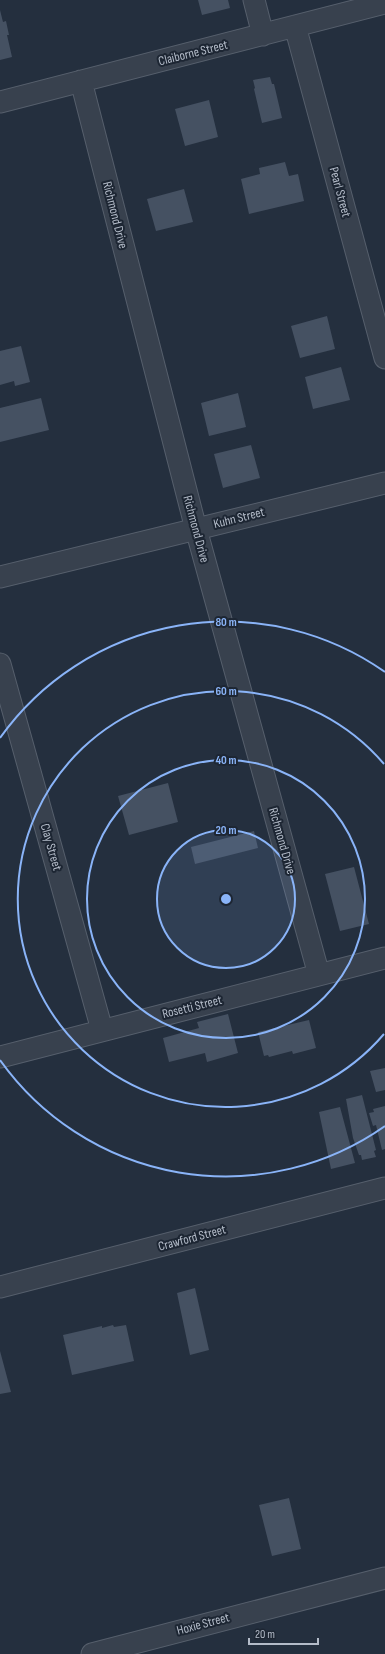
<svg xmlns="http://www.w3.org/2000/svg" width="385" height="1654" viewBox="0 0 385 1654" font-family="'Sofia Sans Condensed',sans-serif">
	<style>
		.building { fill: #455162 }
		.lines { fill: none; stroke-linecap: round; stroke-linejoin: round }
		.minor-casing { stroke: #565f6c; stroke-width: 23 }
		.minor { stroke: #38414e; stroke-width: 21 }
		.ring { fill: none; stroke: #8ab4f8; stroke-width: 2 }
		.labels { text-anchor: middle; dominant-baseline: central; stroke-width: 4; stroke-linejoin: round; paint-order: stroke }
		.street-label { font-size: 13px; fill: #b4bcc9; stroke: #1d2633 }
		.centre { fill: #8ab4f8; stroke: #1d2633; stroke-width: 2 }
		.ring-label { font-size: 12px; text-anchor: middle; font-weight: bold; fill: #8ab4f8; stroke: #1d2633; stroke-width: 4; stroke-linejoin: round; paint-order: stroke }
	</style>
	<rect width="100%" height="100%" fill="#242f3e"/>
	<path class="building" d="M198 0H228L230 8 202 15Z
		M0 10 3 22 6 21 9 35H7L12 57 0 60Z
		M270 77 272 84H274L282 118 262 123 254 89 255 88 253 80Z
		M209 100 218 137 185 146 175 109Z
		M285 162 289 176 298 174 304 201 249 214 241 179 260 174 259 168Z
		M184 189 193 222 156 231 147 199Z
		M327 316 335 349 300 358 291 326Z
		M21 346 30 382 15 386 14 381 0 385V351Z
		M341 367 350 400 313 409 305 377Z
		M238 393 246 427 209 436 201 403Z
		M41 398 49 430 0 442V408Z
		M251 445 260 478 223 488 214 454Z
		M168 783 178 822 129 835 118 796Z
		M254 831 258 848 195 864 191 847Z
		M354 867 369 924 340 931 325 874Z
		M228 1014 238 1053 207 1062 205 1053 169 1062 163 1038 199 1028 197 1022Z
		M309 1020 316 1048 293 1054 292 1051 269 1057 268 1055 264 1056 258 1032Z
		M385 1068V1090L376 1092 370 1071Z
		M362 1095 376 1150 374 1151 376 1157 362 1160 361 1155H359L353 1138 346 1099Z
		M385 1106V1149L382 1150 376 1125 373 1126 369 1113 374 1112 373 1109Z
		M340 1107 355 1163 331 1169 319 1112Z
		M195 1288 209 1350 190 1355 177 1293Z
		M113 1325 114 1327 126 1325 134 1361 72 1375 63 1335 102 1326V1328Z
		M0 1351 11 1392 0 1394Z
		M289 1498 301 1549 272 1556 259 1505Z"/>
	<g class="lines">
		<defs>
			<path id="minor" d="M254 0 263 35
				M295 26 385 358
				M81 81 196 529 319 975
				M0 102 385 3
				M0 577 385 483
				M0 664 102 1030
				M0 1057 385 958
				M0 1287 385 1188
				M92 1654 385 1578"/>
		</defs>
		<use href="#minor" class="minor-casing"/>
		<use href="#minor" class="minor"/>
	</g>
	<circle cx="226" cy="899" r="69" fill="#8ab4f8" fill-opacity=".12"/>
	<g class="ring">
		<circle cx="226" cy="899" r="69"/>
		<circle cx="226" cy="899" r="139"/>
		<path d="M384 1034A208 208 0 1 1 384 764"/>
		<path d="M385 1126A277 277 0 0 1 0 1060M0 738A277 277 0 0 1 385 672"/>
	</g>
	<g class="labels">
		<g class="street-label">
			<text transform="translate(193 53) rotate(-14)">Claiborne Street</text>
			<text transform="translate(340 192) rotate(75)">Pearl Street</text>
			<text transform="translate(115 215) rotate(76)">Richmond Drive</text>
			<text transform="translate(239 518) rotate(-14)">Kuhn Street</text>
			<text transform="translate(196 529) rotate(75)">Richmond Drive</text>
			<text transform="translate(282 841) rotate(74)">Richmond Drive</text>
			<text transform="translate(51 847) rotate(74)">Clay Street</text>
			<text transform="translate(192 1007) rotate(-14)">Rosetti Street</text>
			<text transform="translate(192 1238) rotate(-15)">Crawford Street</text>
			<text transform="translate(203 1624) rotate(-15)">Hoxie Street</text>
		</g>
	</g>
	<circle cx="226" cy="899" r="6" class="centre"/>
	<g class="ring-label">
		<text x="226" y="626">80 m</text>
		<text x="226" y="695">60 m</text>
		<text x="226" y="764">40 m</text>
		<text x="226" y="834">20 m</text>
	</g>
	<path d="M249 1638v6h69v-6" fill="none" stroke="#b4bcc9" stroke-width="2"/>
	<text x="255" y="1638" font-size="12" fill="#b4bcc9" stroke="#1d2633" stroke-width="3" paint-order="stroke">20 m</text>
</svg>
